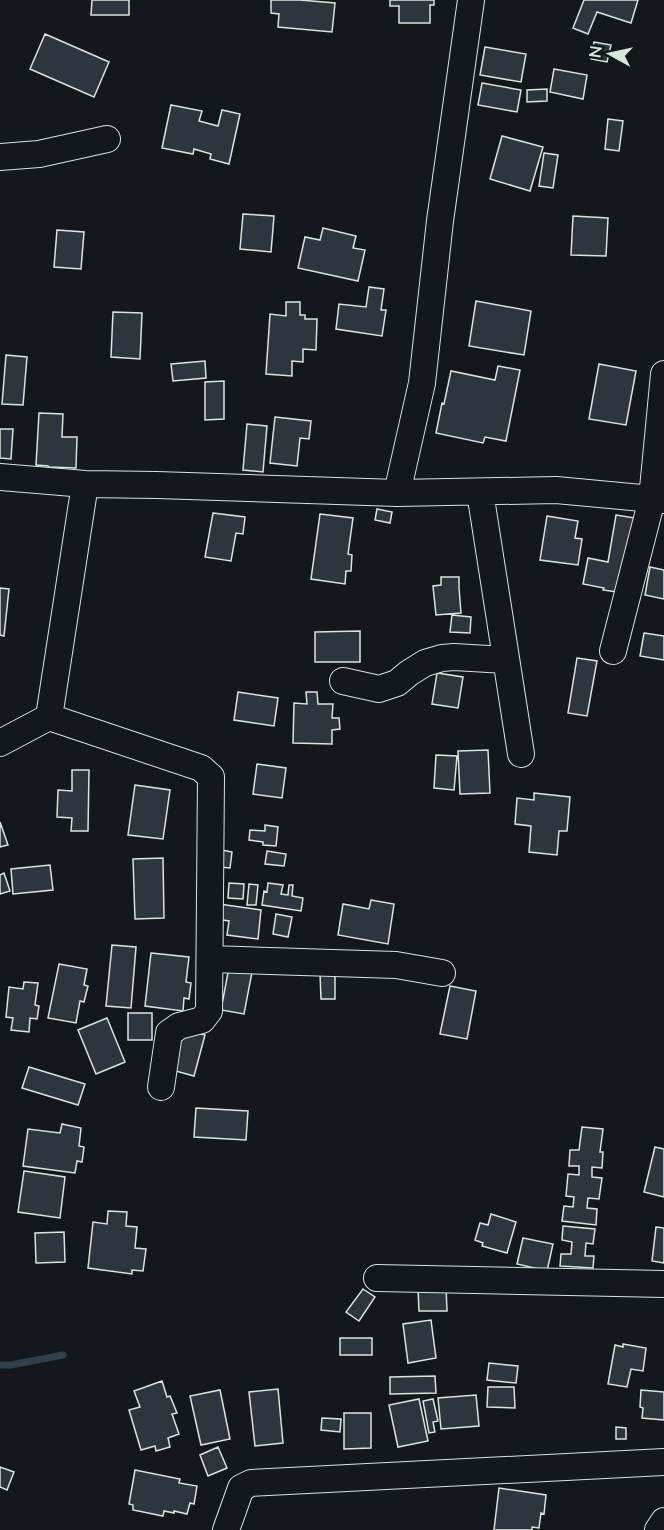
<svg xmlns="http://www.w3.org/2000/svg" width="664" height="1530" viewBox="0 0 664 1530" font-family="Lato,sans-serif">
	<style>
		.lines { fill: none; stroke-linecap: round; stroke-linejoin: round }
		.stream { stroke: #2f3f4d; stroke-width: 7 }
		.building { fill: #2c363c; stroke: #d8e6dc; stroke-width: 1.5 }
		.minor-casing { stroke: #d8e6dc; stroke-width: 28 }
		.minor { stroke: #14181c; stroke-width: 26 }
	</style>
	<rect width="100%" height="100%" fill="#14181c"/>
	<g class="lines">
		<path class="stream" d="M0 1365H11L63 1355"/>
	</g>
	<path class="building" d="M92 0H129V15H91Z
		M271 0H300L335 3 332 32 278 27 279 14 271 13Z
		M390 0H434V5H430V23H399V6H390Z
		M584 0H638L631 23 597 12 588 34 573 28Z
		M45 34 109 62 94 97 30 69Z
		M594 42 611 45 607 62 591 59Z
		M485 47 526 54 521 82 480 75Z
		M554 69 587 75 583 99 550 92Z
		M482 83 521 90 517 112 478 105Z
		M547 89V101L527 102V90Z
		M171 105 202 111 199 121 218 126 222 110 240 114 229 164 210 159 211 154 194 149 193 154 162 148Z
		M608 119 623 121 619 151 605 149Z
		M502 136 543 147 530 191 490 179Z
		M544 153 558 155 553 188 539 186Z
		M243 214 274 216 271 252 240 249Z
		M573 216 608 218 606 256 571 255Z
		M323 228 356 236 353 248 365 250 358 281 298 268 305 237 320 240Z
		M57 230 84 232 81 269 54 267Z
		M369 287 384 289 381 310H386L382 336 336 329 339 304 366 307Z
		M476 301 531 311 524 355 469 346Z
		M286 302H300V315H305V319H317L316 350 303 349V362L292 361V376L266 374 270 314 286 316Z
		M113 312 142 313 140 359 111 357Z
		M6 355 27 357 23 405 2 404Z
		M205 361 206 378 173 381 171 364Z
		M599 364 636 371 626 425 589 419Z
		M498 366 520 370 506 441 485 437 483 443 436 433 442 403 444 404 451 371 495 380Z
		M224 381V419L205 420V382Z
		M39 413 63 414 62 437H77L76 468 49 467 48 466 36 465Z
		M275 417 311 421 309 439 300 438 297 466 270 463Z
		M247 424 267 426 263 472 243 470Z
		M0 429H13L11 459 0 458Z
		M377 509 392 512 390 523 375 520Z
		M213 513 245 517 243 534 236 533 231 561 205 557Z
		M320 514 353 518 348 554 352 555 351 571H346L345 584 311 579Z
		M616 515 635 518 623 593 603 590 604 588 583 584 588 558 608 562Z
		M547 516 578 521 575 538 582 539 578 565 540 560Z
		M650 567 664 570V599L645 595Z
		M441 577H459V588L461 613 436 615 433 586 441 585Z
		M0 588 9 589 4 636 0 635Z
		M452 615 471 617 470 633 450 632Z
		M360 631V662H315V632Z
		M644 633 664 636V660L640 656Z
		M577 658 597 661 587 716 568 713Z
		M437 673 463 677 458 708 432 704Z
		M238 692 278 698 274 726 234 720Z
		M306 692H317L318 704H333L332 718H339L340 729 332 730V744L293 743 294 703 307 704Z
		M488 750 490 793 460 794 458 751Z
		M436 755 457 756 454 790 434 788Z
		M257 764 286 768 282 798 253 794Z
		M72 770H89L88 831H71L72 818 57 817 58 790 72 791Z
		M135 785 170 790 163 839 128 835Z
		M534 793 570 797 567 831H559L557 855 529 852 531 826 515 824 517 798 534 800Z
		M0 822 8 845 0 847Z
		M265 825 278 827 276 846 263 845V842L249 840 250 830 265 831Z
		M222 850 232 852 230 868 220 867Z
		M267 851 286 854 284 866 265 864Z
		M163 858 164 918 135 919 133 859Z
		M50 865 53 890 13 894 11 869Z
		M4 873 10 891 0 894V875Z
		M229 883 244 884 243 899 228 898Z
		M268 883 283 885 281 894 288 895 289 885H293L292 896 303 898 301 911 262 905 264 891 267 892Z
		M249 884 258 885 256 905H247Z
		M371 900 394 904 388 944 338 935 343 904 369 909Z
		M219 904 261 910 258 939 227 935 229 921 216 919Z
		M276 914 292 917 288 937 273 934Z
		M112 945 136 947 131 1008 106 1006Z
		M151 953 189 957 186 982 191 983 189 999 184 998 183 1011 145 1006Z
		M59 964 87 969 84 985 88 986 84 1002 80 1001 76 1023 48 1018Z
		M229 967 252 972 244 1014 221 1010Z
		M335 972V999H321L320 973Z
		M24 982 38 983 35 1005 39 1006 37 1019 30 1018 29 1032 11 1030 13 1018 6 1017 9 987 23 989Z
		M450 986 476 991 467 1039 440 1034Z
		M128 1013H152V1040H128Z
		M107 1018 125 1062 96 1074 78 1030Z
		M184 1029 205 1035 194 1076 172 1070Z
		M29 1067 85 1084 78 1105 22 1088Z
		M196 1108 248 1111 246 1140 194 1137Z
		M62 1124 81 1128 79 1146 84 1147 82 1162 77 1161 75 1173 23 1166 28 1129 60 1133Z
		M582 1127 603 1129 600 1152H603L602 1168 592 1167V1177L602 1178 599 1199 588 1198 587 1208 597 1209 596 1225 562 1221 564 1206 573 1207 574 1197 566 1196 568 1174 579 1175V1166H569L570 1150H579Z
		M655 1147 664 1149V1197L644 1192Z
		M24 1171 65 1177 60 1218 18 1212Z
		M108 1211 127 1212 126 1226 137 1227 135 1248 146 1249 143 1271 132 1270V1274L88 1268 93 1222 107 1224Z
		M491 1214 516 1222 507 1253 482 1246 483 1243 475 1240 480 1223 488 1225Z
		M563 1226 595 1229 593 1244 586 1243 585 1256H594L593 1268 560 1266 561 1254H571L572 1242 562 1240Z
		M656 1227 664 1228V1263L652 1261Z
		M64 1232 65 1262 36 1263 35 1233Z
		M523 1238 553 1244 547 1271 517 1264Z
		M446 1287 447 1311H419L418 1288Z
		M363 1289 375 1297 359 1321 346 1312Z
		M431 1320 436 1358 408 1363 403 1324Z
		M340 1338H372V1355H340Z
		M623 1344 646 1348 643 1371 631 1369 627 1387 608 1384 615 1345 623 1347Z
		M489 1363 518 1366 516 1383 487 1380Z
		M435 1376 436 1393 390 1394V1377Z
		M162 1381 167 1397 170 1396 177 1413 172 1414 179 1434 168 1438 170 1447 156 1451 155 1446 141 1450 129 1410 140 1407 134 1391Z
		M488 1387H514L515 1408 487 1407Z
		M278 1389 283 1443 255 1446 249 1392Z
		M220 1390 230 1439 201 1445 190 1396Z
		M641 1390 664 1392V1420L642 1418 643 1408 640 1407Z
		M476 1395 479 1426 441 1429 438 1398Z
		M419 1399 428 1441 398 1447 389 1405Z
		M433 1399 438 1421 433 1422 435 1432 429 1433 423 1401Z
		M344 1413H371V1448L344 1449Z
		M322 1418 341 1419 340 1432 321 1430Z
		M616 1427 626 1428V1439H616Z
		M218 1447 227 1468 208 1476 200 1455Z
		M0 1467 14 1472 7 1490 0 1487Z
		M135 1470 180 1479 179 1483 197 1486 194 1504 190 1503 187 1514 174 1511V1513L164 1511 163 1516 133 1510V1505L129 1504Z
		M499 1488 546 1495 544 1514 541 1513 539 1528 532 1527V1530H494Z"/>
	<g class="lines">
		<defs>
			<path id="minor" d="M0 157 39 154 107 139
				M0 477 85 484 157 485 397 493 556 490 664 500
				M85 484 49 717 201 768 211 777 209 1011 202 1020 179 1026 169 1033 161 1087
				M480 492 521 754
				M397 493 422 383 440 221 471 0
				M613 651 652 499 664 374
				M343 681 379 689 397 683 409 673 425 663 442 658 454 657 506 660
				M0 743 49 717
				M210 959 396 965 442 973
				M377 1278 664 1284
				M226 1530 241 1488 251 1483 664 1462
				M658 1530 664 1521"/>
		</defs>
		<use href="#minor" class="minor-casing"/>
		<use href="#minor" class="minor"/>
	</g>
	<g transform="translate(610 54) rotate(278)" stroke="#14181c" stroke-width="4.5" paint-order="stroke">
	<path d="M0-4.5L10 22L0 15L-10 22Z" fill="#d8e6dc"/>
	<text y="-9" font-size="16" font-weight="bold" text-anchor="middle" fill="#d8e6dc">N</text>
	</g>
</svg>
